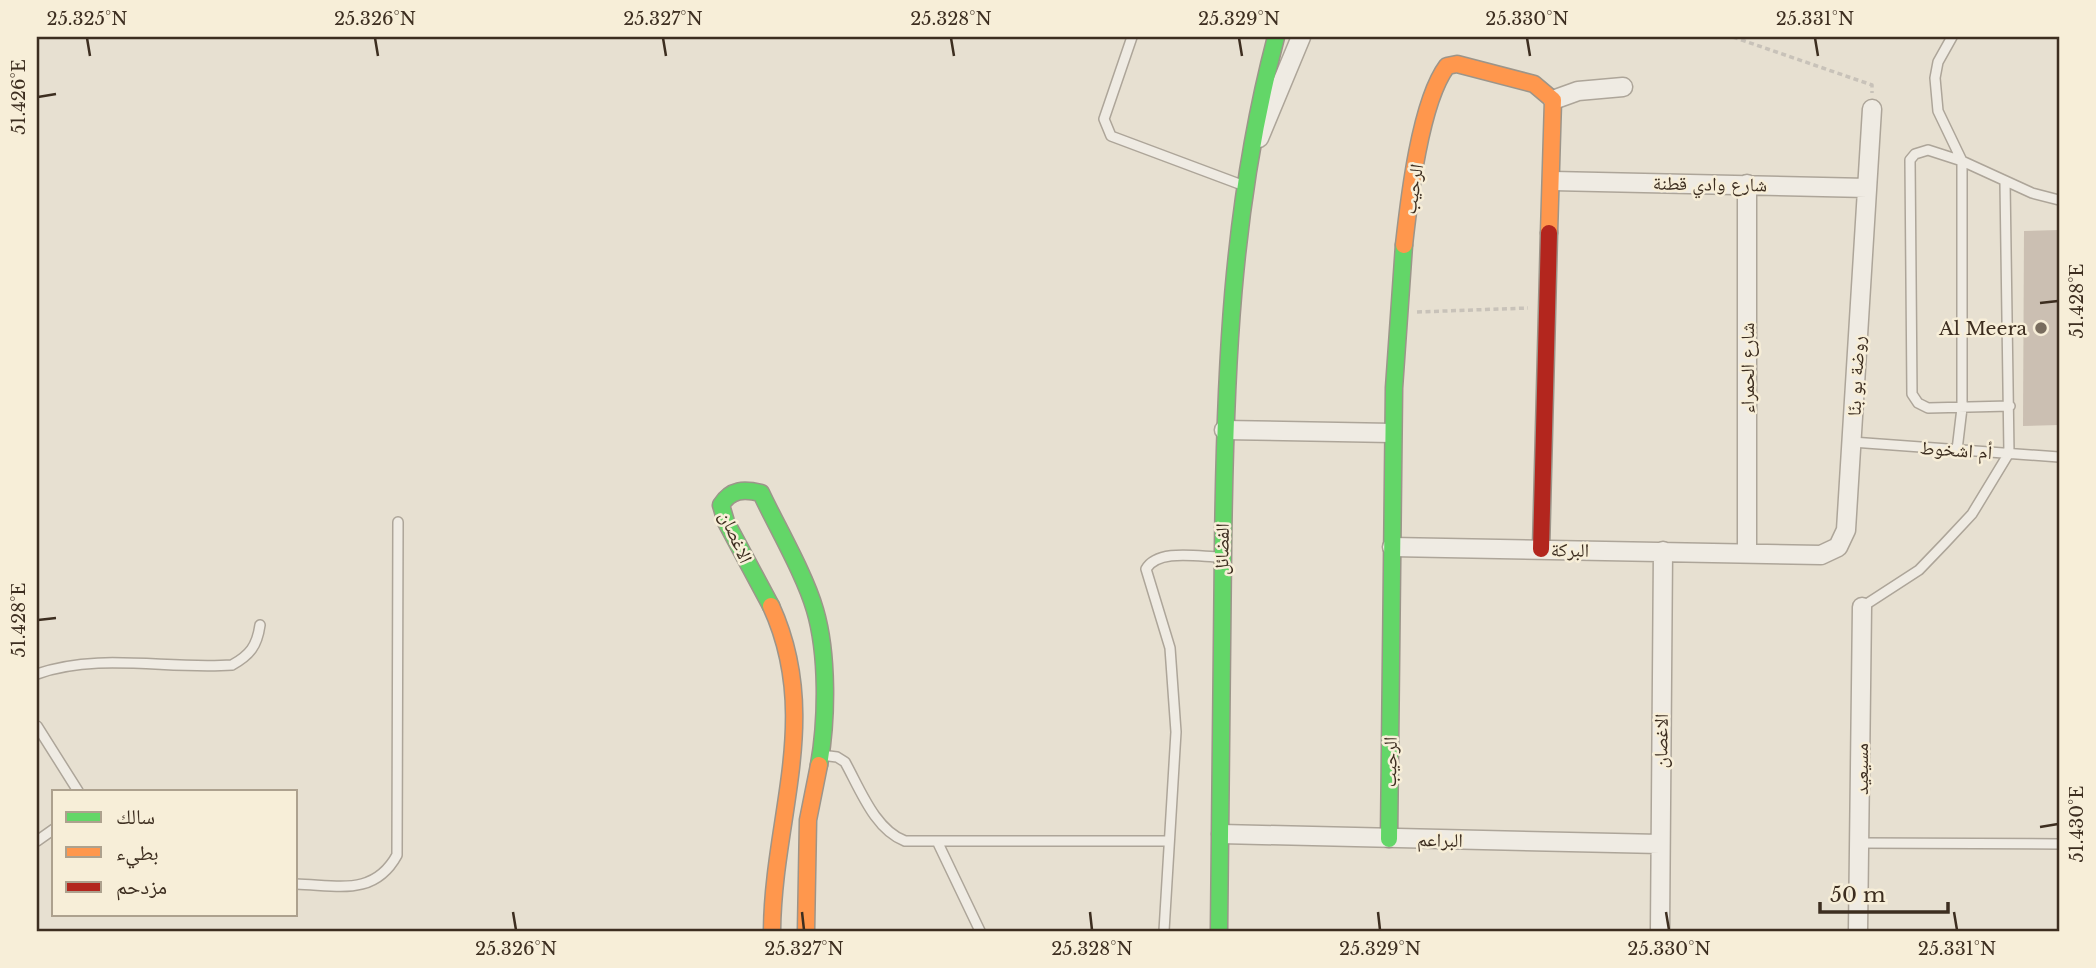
<svg xmlns="http://www.w3.org/2000/svg" width="2096" height="968" viewBox="0 0 2096 968" font-family="'Libre Baskerville','Noto Naskh Arabic',serif">
	<style>
		.building { fill: #cbbfb2 }
		.lines { fill: none; stroke-linecap: round; stroke-linejoin: round }
		.lane-casing { stroke: #ada599; stroke-width: 12 }
		.street-casing { stroke: #ada599; stroke-width: 21 }
		.fast-casing { stroke: #9c958a; stroke-width: 19 }
		.slow-casing { stroke: #9c958a; stroke-width: 19 }
		.jam-casing { stroke: #9c958a; stroke-width: 19 }
		.path { stroke: #c8c2b9; stroke-width: 3.5; stroke-dasharray: 5 3.5; stroke-linecap: butt }
		.lane { stroke: #efebe3; stroke-width: 9 }
		.street { stroke: #efebe3; stroke-width: 18 }
		.fast { stroke: #63d668; stroke-width: 16 }
		.slow { stroke: #ff974d; stroke-width: 16 }
		.jam { stroke: #b3261e; stroke-width: 16 }
		.ticks { fill: none; stroke: #3d2e20; stroke-width: 2.5 }
		.poi-dot { fill: #786c5e; stroke: #f7eed8; stroke-width: 2.5 }
		.labels { text-anchor: middle; dominant-baseline: central; stroke-width: 5; stroke-linejoin: round; paint-order: stroke }
		.street-label { font-size: 19px; fill: #3d2e20; stroke: #f7eed8 }
		.poi-label { font-size: 19px; fill: #3d2e20; stroke: #f7eed8; text-anchor: end }
		.neatline { fill: none; stroke: #3d2e20; stroke-width: 2.5 }
		.ticks-label { font-size: 18px; text-anchor: middle; fill: #3d2e20 }
	</style>
	<rect width="100%" height="100%" fill="#e7e0d1"/>
	<path class="building" d="M2059 230V425L2023 426 2024 231Z"/>
	<g class="lines">
		<defs>
			<path id="lane" d="M1132 37 1104 119 1111 136 1242 185
				M1952 37 1938 62 1935 78 1938 111 1962 161V408L1957 450
				M2010 406 1928 408 1918 403 1912 394 1910 160 1915 154 1928 150 1962 161 2032 193 2059 200
				M1852 442 2059 457
				M1862 607 1919 570 1944 544 1972 514 2009 453 2005 182
				M37 674C100 652 167 670 232 665 250 655 257 646 260 625
				M37 726 78 791
				M821 755 837 757 845 762C860 789 875 830 905 841H1167
				M37 841 54 829
				M937 841 980 931
				M1861 843 2059 844
				M296 884C337 885 374 897 397 855L398 522
				M1164 931 1176 732 1170 648 1146 569C1158 548 1200 557 1221 557"/>
			<path id="street" d="M1553 100 1578 91 1623 87
				M1259 138 1301 37
				M1553 181 1867 188
				M1747 184V552
				M1224 430 1392 433
				M1392 547 1821 555 1838 547 1846 530 1872 109
				M1221 834 1660 844
				M1660 931 1663 551
				M1858 931 1862 607"/>
			<path id="fast" d="M771 606 726 522 721 505C731 489 744 489 761 493 777 527 805 575 815 610 828 654 827 720 819 765
				M1389 839 1394 388 1404 245
				M1219 931C1221 804 1221 677 1223 550 1225 374 1231 208 1276 37"/>
			<path id="slow" d="M1404 245C1409 200 1420 102 1447 66L1457 64 1534 84 1553 100 1549 233
				M771 606C822 717 773 817 772 931
				M806 931 808 820 819 765"/>
			<path id="jam" d="M1541 549 1549 233"/>
		</defs>
		<use href="#lane" class="lane-casing"/>
		<use href="#street" class="street-casing"/>
		<use href="#fast" class="fast-casing"/>
		<use href="#slow" class="slow-casing"/>
		<use href="#jam" class="jam-casing"/>
		<path class="path" d="M1733 37 1872 85V93
			M1417 312 1528 308"/>
		<use href="#lane" class="lane"/>
		<use href="#street" class="street"/>
		<use href="#fast" class="fast"/>
		<use href="#slow" class="slow"/>
		<use href="#jam" class="jam"/>
	</g>
	<path class="ticks" d="M87 38 90 56M375 38 378 56M663 38 666 56M951 38 954 56M1239 38 1242 56M1527 38 1530 56M1815 38 1818 56M38 97 56 94M2040 303 2058 301M38 620 56 618M2040 827 2058 824M513 912 516 930M802 912 804 930M1090 912 1092 930M1378 912 1380 930M1666 912 1669 930M1954 912 1957 930"/>
	<circle class="poi-dot" cx="2041" cy="328" r="7"/>
	<g class="labels">
		<g class="street-label">
			<text transform="translate(1710 184) rotate(1)">شارع وادي قطنة</text>
			<text transform="translate(1413 189) rotate(-81)">الرحيب</text>
			<text transform="translate(1747 368) rotate(-90)">شارع الحمراء</text>
			<text transform="translate(1856 376) rotate(-87)">روضة بو بنّا</text>
			<text transform="translate(1956 450) rotate(4)">أم اشخوط</text>
			<text transform="translate(736 537) rotate(66)">الاغصان</text>
			<text transform="translate(1222 549) rotate(-89)">الفضائل</text>
			<text transform="translate(1570 550) rotate(1)">البركة</text>
			<text transform="translate(1661 741) rotate(-89)">الاغصان</text>
			<text transform="translate(1390 762) rotate(-89)">الرحيب</text>
			<text transform="translate(1861 769) rotate(-90)">مسيعيد</text>
			<text transform="translate(1440 840) rotate(1)">البراعم</text>
		</g>
		<g class="poi-label">
			<text x="2027" y="328">Al Meera</text>
		</g>
	</g>
	<rect width="2096" height="968" fill="none" stroke="#f7eed8" stroke-width="77"/>
	<rect x="52" y="790" width="245" height="126" fill="#f7eed8" stroke="#ada18e" stroke-width="2"/>
	<rect x="66" y="812" width="35" height="10" fill="#63d668" stroke="#ada18e" stroke-width="2"/>
	<text x="116" y="824" font-size="21" fill="#3d2e20">سالك</text>
	<rect x="66" y="847" width="35" height="10" fill="#ff974d" stroke="#ada18e" stroke-width="2"/>
	<text x="116" y="860" font-size="21" fill="#3d2e20">بطيء</text>
	<rect x="66" y="882" width="35" height="10" fill="#b3261e" stroke="#ada18e" stroke-width="2"/>
	<text x="116" y="894" font-size="21" fill="#3d2e20">مزدحم</text>
	<path d="M1820 902v10h128v-10" fill="none" stroke="#3d2e20" stroke-width="3.5"/>
	<text x="1830" y="902" font-size="21" fill="#3d2e20" stroke="#f7eed8" stroke-width="5" paint-order="stroke">50 m</text>
	<rect x="38" y="38" width="2020" height="892" class="neatline"/>
	<g class="ticks-label">
		<text x="87" y="25">25.325°N</text>
		<text x="375" y="25">25.326°N</text>
		<text x="663" y="25">25.327°N</text>
		<text x="951" y="25">25.328°N</text>
		<text x="1239" y="25">25.329°N</text>
		<text x="1527" y="25">25.330°N</text>
		<text x="1815" y="25">25.331°N</text>
		<text transform="translate(19 97) rotate(-90)" y="6">51.426°E</text>
		<text transform="translate(2077 301) rotate(-90)" y="6">51.428°E</text>
		<text transform="translate(19 620) rotate(-90)" y="6">51.428°E</text>
		<text transform="translate(2077 824) rotate(-90)" y="6">51.430°E</text>
		<text x="516" y="955">25.326°N</text>
		<text x="804" y="955">25.327°N</text>
		<text x="1092" y="955">25.328°N</text>
		<text x="1380" y="955">25.329°N</text>
		<text x="1669" y="955">25.330°N</text>
		<text x="1957" y="955">25.331°N</text>
	</g>
</svg>
